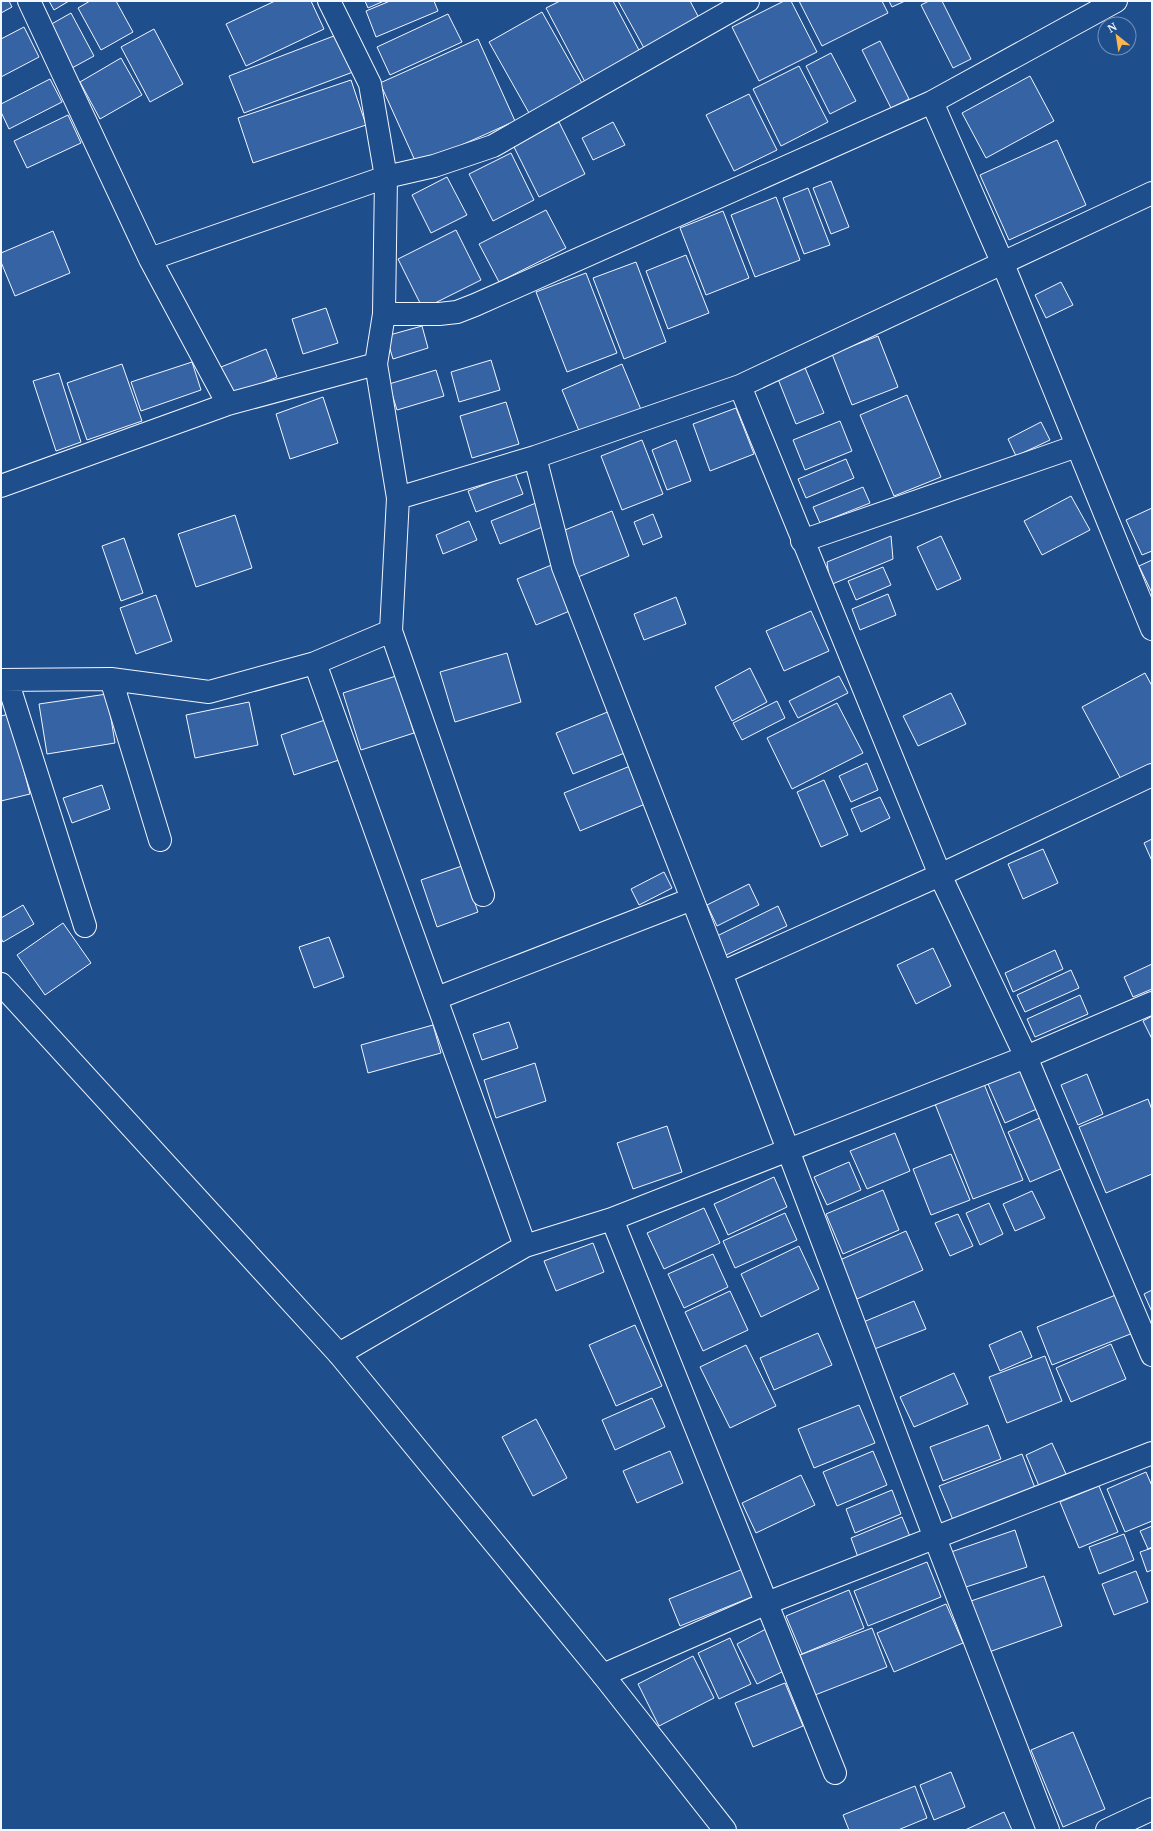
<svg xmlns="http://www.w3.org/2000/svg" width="1153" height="1831" viewBox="0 0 1153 1831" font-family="'PT Serif',serif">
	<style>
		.building { fill: #3563a3; stroke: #f2f6ff }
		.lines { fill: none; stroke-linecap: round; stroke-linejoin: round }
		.street-casing { stroke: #f2f6ff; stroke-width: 24 }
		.secondary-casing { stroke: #f2f6ff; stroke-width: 24 }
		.street { stroke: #1f4e8c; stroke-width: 22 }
		.secondary { stroke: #1f4e8c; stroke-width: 22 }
	</style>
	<rect width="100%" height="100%" fill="#1f4e8c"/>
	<path class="building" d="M1 1H9L12 7 1 13Z
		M49 1H69L54 10Z
		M90 1H116L133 32 101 50 78 8Z
		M275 1H311L324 29 246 66 226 24Z
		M365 1H384L368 8Z
		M390 1H434L438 11 376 37 366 11Z
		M560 1H613L640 52 585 82 546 8Z
		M618 1H690L699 18 644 48Z
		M784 1H791L817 52 759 81 732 27Z
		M799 1H882L888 13 822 46Z
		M889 1H905L892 7Z
		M929 1H942L971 59 953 68 921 5Z
		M542 12 582 83 529 113 489 42Z
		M71 13 94 56 72 68 48 26Z
		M448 14 462 42 390 75 377 47Z
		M24 27 39 57 1 77V39Z
		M154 29 183 84 150 102 121 47Z
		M339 34 353 72 244 113 229 76Z
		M478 39 515 121 417 165 380 83Z
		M880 41 909 99 891 108 862 50Z
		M831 53 856 101 830 114 806 66Z
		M121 58 142 95 100 119 80 82Z
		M799 66 828 122 781 146 753 89Z
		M1030 76 1054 121 986 158 962 113Z
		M50 79 62 102 9 129 1 112V104Z
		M351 80 366 125 253 163 238 118Z
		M749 94 777 150 734 171 706 115Z
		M68 115 81 143 27 168 14 141Z
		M559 122 585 174 539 197 513 145Z
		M613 122 625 145 593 160 582 138Z
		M1057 140 1086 205 1009 240 980 175Z
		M511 153 534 200 493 221 469 174Z
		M447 177 467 215 431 233 412 195Z
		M831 181 849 227 831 234 813 188Z
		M808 188 830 245 804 254 783 198Z
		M776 197 800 260 755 277 731 215Z
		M546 210 566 248 499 282 479 244Z
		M723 211 749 278 706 295 680 228Z
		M456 230 481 280 423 309 398 259Z
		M53 231 70 273 15 296 1 262V253Z
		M686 255 709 313 668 329 646 271Z
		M636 262 666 342 624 359 593 278Z
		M586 273 617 353 567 372 536 292Z
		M1061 282 1073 305 1046 318 1035 295Z
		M326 308 338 343 303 354 292 319Z
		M422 326 428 348 393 359 386 336Z
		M878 336 898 387 852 405 832 354Z
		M266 349 277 377 232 396 221 367Z
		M491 360 500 390 459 402 451 372Z
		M192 362 201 390 141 411 131 382Z
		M803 363 824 413 796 424 776 374Z
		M122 364 142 421 87 440 67 383Z
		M622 364 642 412 582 438 562 390Z
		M436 370 444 396 397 410 389 384Z
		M59 373 81 442 56 451 33 381Z
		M907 395 941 477 894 496 860 415Z
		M323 397 338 443 290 459 276 414Z
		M506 402 519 444 472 458 460 416Z
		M736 408 754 454 710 471 693 424Z
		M840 421 852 451 805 470 793 440Z
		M1041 422 1050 440 1016 456 1008 439Z
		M642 440 663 494 622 510 601 456Z
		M676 440 691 481 667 490 652 450Z
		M846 459 854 478 806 498 798 479Z
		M515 473 523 494 476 512 468 491Z
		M863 487 870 503 820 523 813 507Z
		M1071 496 1090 530 1042 555 1024 521Z
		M536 503 545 526 500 544 491 521Z
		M1152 508V551L1142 555 1126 520Z
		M612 511 629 556 578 577 560 532Z
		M653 514 662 537 643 545 634 522Z
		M235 515 252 568 196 587 178 534Z
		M469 521 477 540 443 554 436 535Z
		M891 536 893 559 830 585 827 562Z
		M941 536 961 579 937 590 917 547Z
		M124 538 143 593 121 601 102 546Z
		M1152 560V593L1139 566Z
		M554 564 572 610 536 625 517 579Z
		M883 567 891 585 856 600 848 581Z
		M888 594 896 615 860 630 852 609Z
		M156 595 172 641 136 654 120 608Z
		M676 597 686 624 644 640 634 614Z
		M811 611 829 651 784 671 766 631Z
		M507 653 521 702 455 722 440 672Z
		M750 668 767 702 732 721 715 687Z
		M1145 673 1152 686V764L1122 781 1082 707Z
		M396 676 414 733 361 750 343 693Z
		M839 676 848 693 798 718 789 701Z
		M951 693 966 724 918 746 903 716Z
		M107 694 115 743 47 754 39 704Z
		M777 701 785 718 742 740 733 723Z
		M249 702 258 745 195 758 186 715Z
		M837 703 863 753 792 789 767 738Z
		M610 711 627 752 573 774 556 733Z
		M9 714 30 794 1 801V716Z
		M325 720 339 760 294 775 281 735Z
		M867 763 878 790 851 802 839 776Z
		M635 764 650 802 580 831 564 793Z
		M824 780 848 835 821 847 797 792Z
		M102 785 110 809 72 823 63 798Z
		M880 797 890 818 861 832 851 809Z
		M1152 839V861L1144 843Z
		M1043 849 1058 883 1023 899 1008 864Z
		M462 866 478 912 437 927 421 880Z
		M664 872 672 888 639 905 631 889Z
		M749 884 759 905 717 926 707 905Z
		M23 905 34 924 3 942 1 938V918Z
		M778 906 787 926 724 956 715 937Z
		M63 923 91 963 45 995 17 955Z
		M329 937 344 977 314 988 299 947Z
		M933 948 951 986 916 1004 897 965Z
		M1055 950 1063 969 1013 992 1005 973Z
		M1152 964V989L1133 997 1124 977Z
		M1071 970 1079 988 1025 1012 1017 995Z
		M1080 995 1088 1014 1035 1037 1027 1019Z
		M1152 1016V1039L1143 1021Z
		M509 1022 518 1048 482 1060 473 1034Z
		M433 1025 441 1053 368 1073 361 1045Z
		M535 1063 546 1101 496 1118 484 1080Z
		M1021 1068 1039 1108 1005 1123 988 1084Z
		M1087 1074 1103 1114 1078 1125 1061 1085Z
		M984 1084 1023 1180 973 1199 935 1104Z
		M1148 1099 1152 1110V1174L1106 1193 1079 1127Z
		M1042 1117 1065 1167 1030 1182 1008 1132Z
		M667 1126 682 1172 633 1189 617 1143Z
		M895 1133 910 1171 867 1189 850 1151Z
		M951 1154 970 1200 931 1215 913 1169Z
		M849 1162 861 1190 827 1205 814 1177Z
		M774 1177 787 1207 728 1235 714 1204Z
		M883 1190 899 1230 843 1254 826 1214Z
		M1032 1191 1045 1218 1015 1231 1003 1204Z
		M989 1203 1003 1234 980 1245 966 1213Z
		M704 1208 720 1243 664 1269 647 1233Z
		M785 1213 797 1240 735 1268 723 1241Z
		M958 1214 973 1246 950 1256 935 1223Z
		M906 1231 923 1270 857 1299 840 1260Z
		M593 1243 604 1272 556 1291 544 1261Z
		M799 1246 819 1289 761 1317 741 1274Z
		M713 1254 728 1287 684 1308 668 1274Z
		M1152 1290V1312L1144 1294Z
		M730 1291 748 1330 703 1351 685 1312Z
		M1118 1294 1133 1333 1052 1365 1037 1327Z
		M914 1301 926 1329 872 1350 861 1323Z
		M635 1325 662 1386 616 1406 589 1345Z
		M1021 1331 1032 1357 1000 1371 989 1345Z
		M818 1333 832 1365 774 1390 760 1358Z
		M1111 1344 1126 1379 1071 1402 1056 1368Z
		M746 1345 776 1406 730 1428 700 1367Z
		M1045 1356 1062 1401 1007 1423 989 1377Z
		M954 1373 968 1404 914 1427 900 1397Z
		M652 1398 665 1427 615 1450 602 1420Z
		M859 1405 875 1443 814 1468 798 1429Z
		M536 1419 567 1478 533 1496 502 1437Z
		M988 1425 1001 1459 943 1481 930 1447Z
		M1052 1443 1066 1474 1039 1486 1026 1455Z
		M670 1451 683 1483 637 1503 623 1471Z
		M873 1451 887 1485 837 1506 823 1472Z
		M1022 1454 1035 1488 953 1520 939 1486Z
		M1146 1472 1152 1486V1521L1125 1532 1107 1489Z
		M801 1475 815 1505 756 1533 742 1503Z
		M1099 1486 1118 1532 1079 1548 1060 1502Z
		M892 1490 901 1514 855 1533 846 1509Z
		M902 1517 911 1539 859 1560 851 1538Z
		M1152 1526V1547L1148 1549 1140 1531Z
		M1015 1530 1027 1567 963 1588 951 1552Z
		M1124 1534 1134 1560 1099 1574 1089 1547Z
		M1152 1548V1570L1147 1572 1140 1552Z
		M927 1562 941 1597 868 1626 854 1591Z
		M743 1569 754 1596 680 1626 669 1599Z
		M1136 1571 1148 1602 1114 1615 1102 1584Z
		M1044 1576 1062 1626 989 1652 971 1601Z
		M849 1590 864 1628 802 1654 786 1616Z
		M946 1604 963 1643 894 1672 877 1633Z
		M872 1628 887 1667 815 1695 800 1655Z
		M766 1629 786 1670 757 1684 737 1644Z
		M730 1638 751 1684 719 1699 698 1653Z
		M693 1656 714 1698 659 1726 638 1684Z
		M785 1683 803 1726 753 1747 735 1703Z
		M1073 1732 1105 1809 1063 1827 1031 1750Z
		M951 1772 965 1807 934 1820 920 1785Z
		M915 1786 927 1818 898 1830H849L843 1815Z
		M1004 1812 1012 1830H965Z"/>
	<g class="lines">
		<defs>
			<path id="street" d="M29 1 150 259 228 404
				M932 102 1003 264 1152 629
				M150 259 386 177 434 166 493 146 748 1
				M384 314H439L457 312 475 305 932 102 1116 1
				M376 364 398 498 391 631 483 895
				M740 386 940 875 1026 1057 1152 1355
				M535 457 563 567 721 973 935 1538 1048 1830
				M1 486 228 404 376 364 384 314 386 177 370 84 329 1
				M398 498 535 457 740 386 1152 193
				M802 541 1077 446
				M315 663 525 1246 339 1354
				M111 679 160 840
				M1 680 111 679 209 692 315 663 391 631
				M7 680 85 926
				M721 973 940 875 1152 775
				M437 998 692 899
				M612 1219 835 1773
				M525 1246 612 1219 1026 1057 1152 1003
				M603 1675 767 1603 1152 1453
				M1107 1830 1152 1809"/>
			<path id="secondary" d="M1 984 339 1354 603 1675 725 1830"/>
		</defs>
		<use href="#street" class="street-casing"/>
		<use href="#secondary" class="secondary-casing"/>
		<use href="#street" class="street"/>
		<use href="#secondary" class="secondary"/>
	</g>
	<rect width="1153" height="1831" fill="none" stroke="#f2f6ff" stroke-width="4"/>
	<g transform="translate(1117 36) rotate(330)"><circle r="19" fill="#1f4e8c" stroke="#7391ba"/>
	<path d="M0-3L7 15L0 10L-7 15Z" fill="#ffb74d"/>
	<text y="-6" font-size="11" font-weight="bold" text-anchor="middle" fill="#f2f6ff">N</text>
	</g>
</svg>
